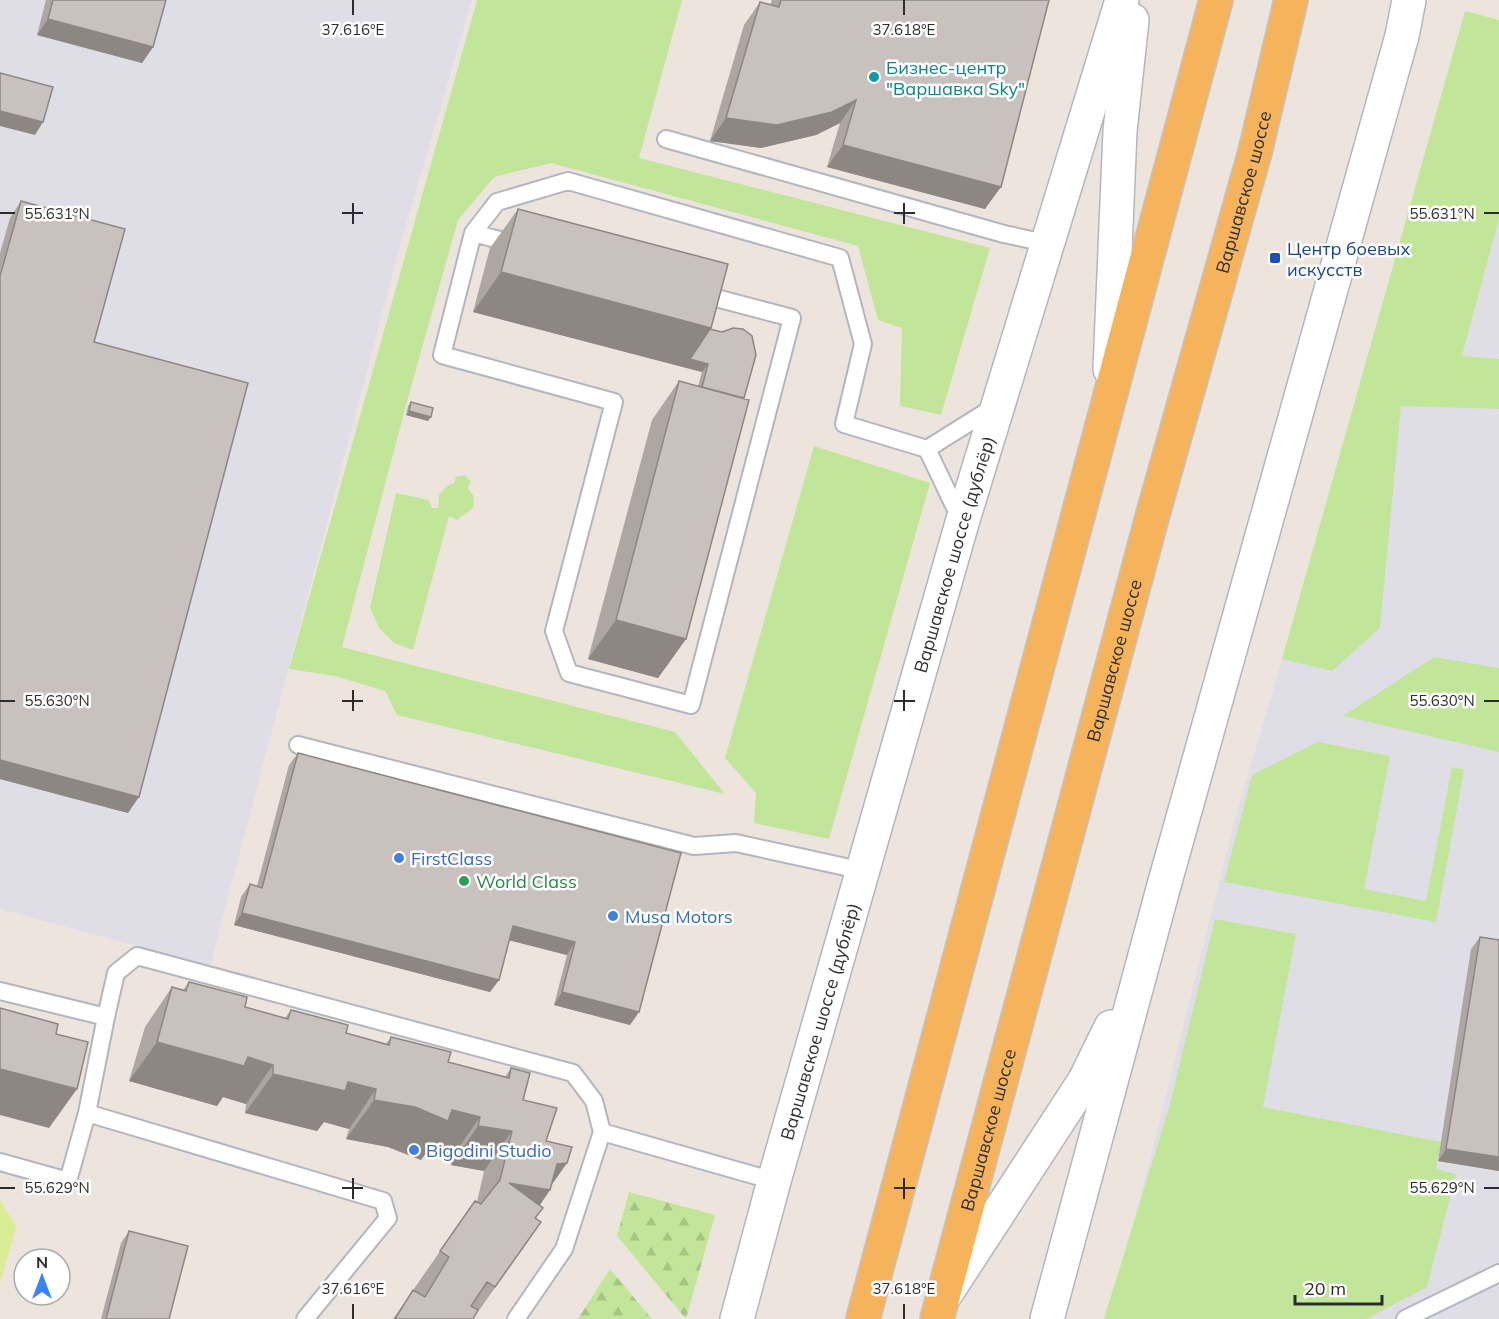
<svg xmlns="http://www.w3.org/2000/svg" width="1499" height="1319" viewBox="0 0 1499 1319" font-family="Mulish,sans-serif">
	<style>
		.industrial { fill: #dfdee6 }
		.green { fill: #c1e699 }
		.forest { fill: url(#forest-firs) }
		.pitch { fill: #d8ed94 }
		.lines { fill: none; stroke-linecap: round; stroke-linejoin: round }
		.service-casing { stroke: #b2b6c0; stroke-width: 20 }
		.secondary-casing { stroke: #b2b6c0; stroke-width: 36 }
		.primary-casing { stroke: #c4c4c4; stroke-width: 36 }
		.service { stroke: #fff; stroke-width: 16 }
		.secondary { stroke: #fff; stroke-width: 33 }
		.primary { stroke: #f5b45c; stroke-width: 33 }
		.wall { fill: #ada6a3 }
		.shaded-wall { fill: #8d8784 }
		.building { fill: #c9c1bd; stroke: #8d8784; stroke-width: 1.5 }
		.ticks { fill: none; stroke: #2c2c2c; stroke-width: 2 }
		.culture-dot { fill: #0f9aa8; stroke: #fff; stroke-width: 2 }
		.transit-dot { fill: #1a4fb4; stroke: #fff; stroke-width: 2 }
		.shop-dot { fill: #3f7fe0; stroke: #fff; stroke-width: 2 }
		.leisure-dot { fill: #2e9e5b; stroke: #fff; stroke-width: 2 }
		.labels { text-anchor: middle; dominant-baseline: central; stroke-width: 5; stroke-linejoin: round; paint-order: stroke }
		.culture-label { font-size: 18px; fill: #0d838f; stroke: #fff; text-anchor: start }
		.street-label { font-size: 18px; fill: #2c2c2c; stroke: #fff }
		.transit-label { font-size: 18px; fill: #164399; stroke: #fff; text-anchor: start }
		.shop-label { font-size: 18px; fill: #366cbe; stroke: #fff; text-anchor: start }
		.leisure-label { font-size: 18px; fill: #27864d; stroke: #fff; text-anchor: start }
		.ticks-label { font-size: 15px; text-anchor: middle; fill: #2c2c2c; stroke: #fff; stroke-width: 5; stroke-linejoin: round; paint-order: stroke }
	</style>
	<defs>
		<pattern id="forest-firs" width="22" height="20" patternUnits="userSpaceOnUse" patternTransform="scale(1.5)"><rect width="22" height="20" fill="#c1e699"/><path d="M5 1l3.5 6h-7zM16 11l3.5 6h-7z" fill="#a6c584"/></pattern>
	</defs>
	<rect width="100%" height="100%" fill="#eee4de"/>
	<path class="industrial" d="M0 0H472L400 246 210 966 0 909Z
		M1499 219V359L1462 357Z
		M1401 405 1499 409V1319H1110L1237 812 1282 659 1332 671 1380 628Z"/>
	<path class="green" d="M477 0H682L639 158 990 248 941 415 900 406 902 328 878 320 858 246 551 163 494 177 458 220 409 394 342 647 675 732 725 794 397 715 385 691 335 676 289 669Z
		M1465 11 1499 20V219L1462 356 1499 359V409L1401 406 1380 628 1332 671 1282 659Z
		M814 446 930 483 829 839 754 823 756 793 725 758Z
		M465 475 471 482 468 488 474 497 473 508 457 520 449 516 413 650 394 643 379 628 370 608 396 493 429 500 432 508H438L439 495 447 486 454 483 456 477Z
		M1434 657 1499 668V752L1343 716Z
		M1318 742 1390 756 1364 889 1426 901 1452 767 1464 770 1436 922 1224 882 1252 775Z
		M1215 919 1296 934 1263 1107 1441 1142 1436 1169 1456 1174 1427 1287 1366 1319H1104L1169 1108Z"/>
	<path class="forest" d="M629 1192 715 1215 686 1319 617 1236Z
		M610 1269 652 1319H578Z"/>
	<path class="pitch" d="M0 1199 16 1227 0 1284Z"/>
	<g class="lines">
		<defs>
			<path id="service" d="M666 139 1004 234 1050 244
				M473 233 519 245
				M697 293 792 318 691 705 569 673 554 631 614 402 442 355 473 233 497 202 568 181 840 258 863 344 844 424 927 449 994 407
				M927 449 960 518
				M298 745 694 846 736 843 864 871
				M0 991 106 1017 116 973 137 956 573 1073 594 1101 602 1132 774 1181
				M87 1113 383 1201 388 1218 305 1319
				M0 1162 68 1181 87 1113 106 1017
				M516 1319 564 1249 602 1132
				M1405 1319 1499 1273"/>
			<g id="secondary">
				<path d="M1110 369 1120 131 1132 20"/>
				<path d="M947 1292 1085 1080 1111 1027"/>
				<path id="s1" d="M737 1319 774 1181 962 523 1122 0"/>
				<path d="M1047 1319 1163 889 1402 36 1409 0"/>
			</g>
			<g id="primary">
				<path d="M863 1319 1216 0"/>
				<path id="s2" d="M937 1319 1153 514 1255 152 1291 0"/>
			</g>
		</defs>
		<use href="#service" class="service-casing"/>
		<use href="#secondary" class="secondary-casing"/>
		<use href="#primary" class="primary-casing"/>
		<use href="#service" class="service"/>
		<use href="#secondary" class="secondary"/>
		<use href="#primary" class="primary"/>
	</g>
	<path class="wall" d="M46 0H166L153 47 142 63 37 35Z
		M772 0H1049L985 209 827 167 840 123 816 135 761 148 710 141 744 25 760 2 770 5Z
		M21 201 94 342 128 813 0 779V253L10 218Z
		M518 209 710 329 744 398 686 639 658 678 588 659 652 420 679 381 698 386 702 372 473 312 490 248Z
		M411 402 428 421 406 415 408 406Z
		M298 753 681 853 630 1025 554 1005 567 955 509 940 499 980 490 992 234 925 241 897 250 884 257 886 289 765Z
		M1480 937 1499 1171 1438 1161 1471 949Z
		M189 982 245 1007 285 1018 291 1010 346 1033 386 1044 391 1037 448 1062 505 1077 511 1068 523 1100 546 1141 567 1163 551 1185 550 1190 540 1205 543 1208 536 1218 541 1222 473 1319H393L475 1201 477 1202 484 1171 451 1165 453 1156 428 1150 421 1160 388 1147 346 1139 349 1129 324 1122 317 1131 245 1113 246 1104 223 1097 217 1106 129 1081 145 1027 172 987 183 990Z
		M129 1231 169 1319H101L121 1243Z"/>
	<path class="shaded-wall" d="M48 19 153 47 142 63 37 35Z
		M856 100 840 123 816 135 761 148 710 141 726 118Z
		M0 111 43 122 35 135 0 126Z
		M843 145 1001 187 985 209 827 167Z
		M501 272 711 328 690 359 708 364 702 372 473 312Z
		M409 411 431 417 428 421 406 415Z
		M616 620 686 639 658 678 588 659Z
		M0 760 139 797 128 813 0 779Z
		M242 913 499 980 490 992 234 925Z
		M513 926 575 942 567 955 504 939Z
		M562 992 639 1012 630 1025 554 1005Z
		M157 1042 248 1057 273 1065 246 1104 223 1097 217 1106 129 1081Z
		M0 1069 77 1089 49 1128 0 1115Z
		M273 1074 348 1082 376 1089 349 1129 324 1122 317 1131 245 1113Z
		M374 1100 452 1110 480 1117 453 1156 428 1150 421 1160 388 1147 346 1139Z
		M478 1126 512 1131 484 1171 451 1165Z
		M1446 1149 1499 1157V1171L1438 1161Z
		M567 1163 548 1190H550L523 1229 509 1183 557 1164Z"/>
	<path class="building" d="M53 0H166L153 47 48 19Z
		M781 0H1049L1001 187 843 145 856 100 832 112 777 125 726 118 760 2 779 7Z
		M0 73 53 87 43 122 0 111Z
		M21 201 125 229 94 342 248 383 139 797 0 760V276Z
		M518 209 728 264 711 328 501 272Z
		M733 328 743 329 752 336 756 355 744 398 702 387 708 364 690 359 710 329 722 332Z
		M679 381 749 400 686 639 616 620Z
		M411 402 433 408 431 417 409 411Z
		M298 753 681 853 639 1012 562 992 575 942 513 926 499 980 242 913 250 884 262 888Z
		M1480 937 1499 940V1157L1446 1149Z
		M189 982 247 997 245 1007 288 1019 291 1010 348 1025 346 1033 389 1045 391 1037 451 1052 448 1062 509 1078 511 1068 530 1073 523 1100 557 1108 546 1141 572 1147 567 1163 557 1164 550 1190 509 1183 543 1208 535 1218 541 1222 495 1287 487 1282 471 1306 478 1310 473 1319H395L413 1290 425 1297 449 1257 440 1251 475 1201 481 1204 500 1180 512 1131 478 1126 480 1117 452 1110 448 1121 415 1107 374 1100 376 1089 348 1082 345 1091 273 1074V1065L248 1057 244 1066 157 1042 172 987 186 991Z
		M0 1008 58 1024 56 1034 88 1042 77 1089 0 1069Z
		M129 1231 188 1246 169 1319H106Z"/>
	<path class="ticks" d="M353 0V15M904 0V15M353 203V224M904 203V224M0 213H15M342 213H363M894 213H915M1484 213H1499M353 690V711M904 690V711M0 701H15M342 701H363M894 701H915M1484 701H1499M353 1178V1199M904 1178V1199M0 1188H15M342 1188H363M894 1188H915M1484 1188H1499M353 1304V1319M904 1304V1319"/>
	<circle class="culture-dot" cx="874" cy="77" r="6"/>
	<rect class="transit-dot" x="1269" y="252" width="12" height="12" rx="3"/>
	<g class="shop-dot">
		<circle cx="399" cy="858" r="6"/>
		<circle cx="613" cy="916" r="6"/>
		<circle cx="414" cy="1150" r="6"/>
	</g>
	<circle class="leisure-dot" cx="464" cy="881" r="6"/>
	<g class="labels">
		<g class="culture-label">
			<text x="886" y="67">Бизнес-центр<tspan x="886" dy="21">"Варшавка Sky"</tspan></text>
		</g>
		<g class="street-label">
			<text stroke="none"><textPath href="#s2" startOffset="1168">Варшавское шоссе</textPath></text>
			<text stroke="none"><textPath href="#s1" startOffset="795">Варшавское шоссе (дублёр)</textPath></text>
			<text stroke="none"><textPath href="#s2" startOffset="682">Варшавское шоссе</textPath></text>
			<text stroke="none"><textPath href="#s1" startOffset="309">Варшавское шоссе (дублёр)</textPath></text>
			<text stroke="none"><textPath href="#s2" startOffset="196">Варшавское шоссе</textPath></text>
		</g>
		<g class="transit-label">
			<text x="1287" y="248">Центр боевых<tspan x="1287" dy="21">искусств</tspan></text>
		</g>
		<g class="shop-label">
			<text x="411" y="858">FirstClass</text>
			<text x="625" y="916">Musa Motors</text>
			<text x="426" y="1150">Bigodini Studio</text>
		</g>
		<g class="leisure-label">
			<text x="476" y="881">World Class</text>
		</g>
	</g>
	<g class="ticks-label">
		<text x="353" y="35">37.616°E</text>
		<text x="904" y="35">37.618°E</text>
		<text x="57" y="219">55.631°N</text>
		<text x="1442" y="219">55.631°N</text>
		<text x="57" y="706">55.630°N</text>
		<text x="1442" y="706">55.630°N</text>
		<text x="57" y="1193">55.629°N</text>
		<text x="1442" y="1193">55.629°N</text>
		<text x="353" y="1294">37.616°E</text>
		<text x="904" y="1294">37.618°E</text>
	</g>
	<g transform="translate(42 1277)"><circle r="28" fill="#ffffff" stroke="#ababab" stroke-width="1.5"/>
	<path d="M0-4.5L10 22L0 15L-10 22Z" fill="#3983ff"/>
	<text y="-9" font-size="16" font-weight="bold" text-anchor="middle" fill="#2c2c2c">N</text>
	</g>
	<path d="M1295 1295v9h87v-9" fill="none" stroke="#2c2c2c" stroke-width="3"/>
	<text x="1304" y="1295" font-size="18" fill="#2c2c2c" stroke="#ffffff" stroke-width="4.5" paint-order="stroke">20 m</text>
</svg>
